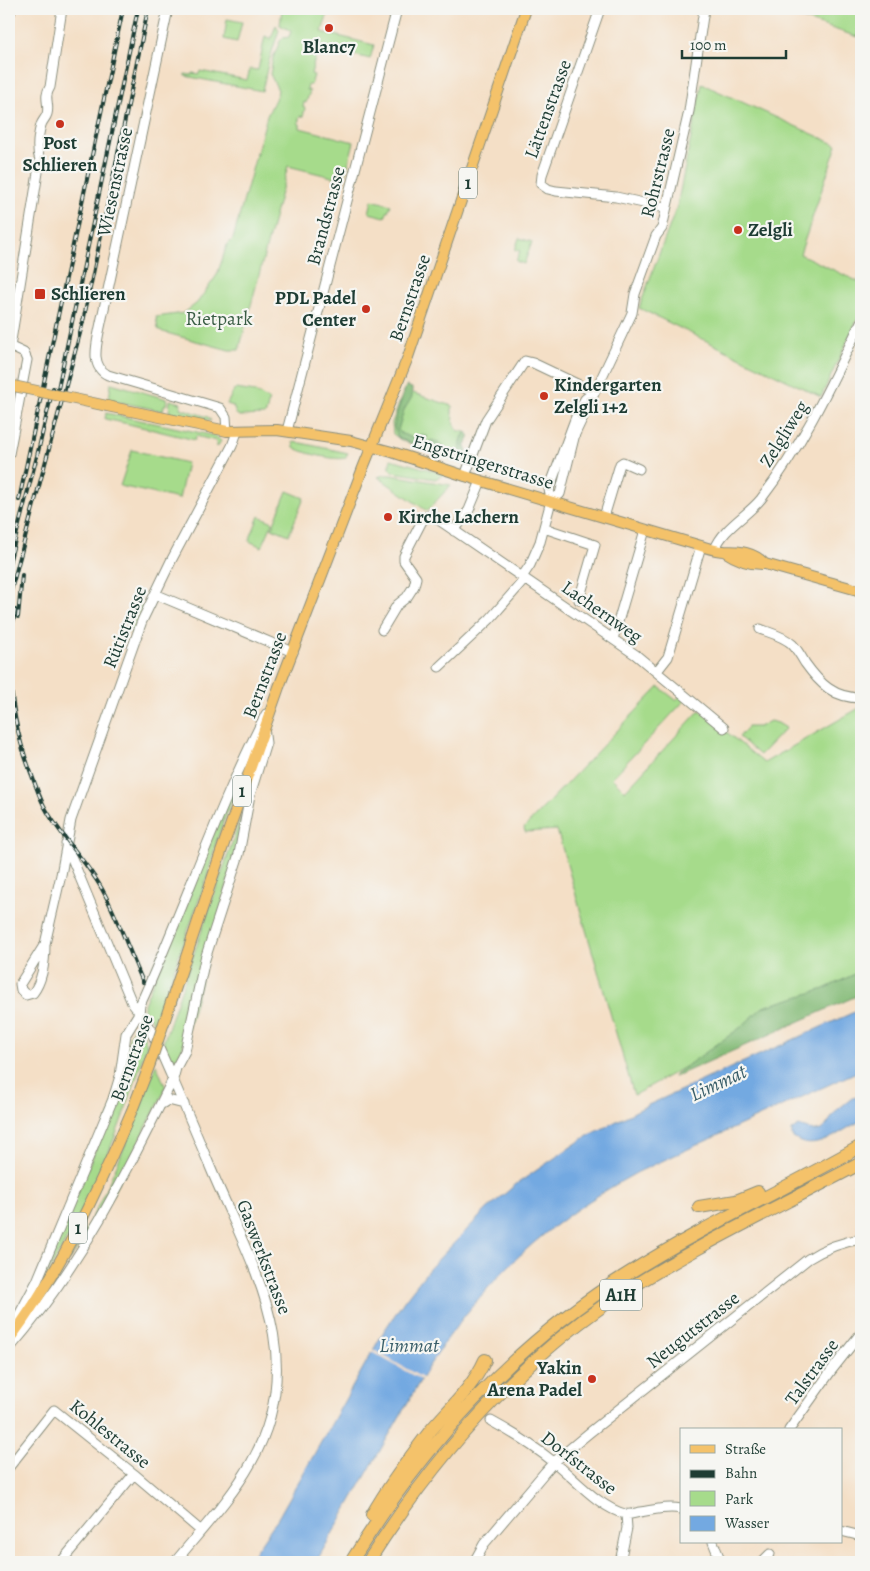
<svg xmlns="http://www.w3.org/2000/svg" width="870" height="1571" viewBox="0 0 870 1571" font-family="Alegreya,serif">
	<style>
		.green { fill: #a6db8b; stroke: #628c60 }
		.forest { fill: #84bb77; stroke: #527c56 }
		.water { fill: #73a9e1; stroke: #49738a }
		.pier { fill: #f4dfc6 }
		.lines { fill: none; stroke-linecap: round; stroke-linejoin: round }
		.minor-casing { stroke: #8a8e7d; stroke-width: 11 }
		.major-casing { stroke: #8a8e7d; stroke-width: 12 }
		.highway-casing { stroke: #8a8e7d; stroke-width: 14 }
		.minor { stroke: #fff; stroke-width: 9 }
		.major { stroke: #f4c26a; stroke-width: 10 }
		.highway { stroke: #f4c26a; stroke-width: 12 }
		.tram { stroke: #1f3d34; stroke-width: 1 }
		.rail-casing { stroke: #1f3d34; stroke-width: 4 }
		.rail { stroke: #f6f6f2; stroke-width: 2; stroke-dasharray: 5.5; stroke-linecap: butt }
		.major-bridge-casing { stroke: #8a8e7d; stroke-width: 12; stroke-linecap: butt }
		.major-bridge { stroke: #f4c26a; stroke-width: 10 }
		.poi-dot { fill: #c8321e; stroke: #f6f6f2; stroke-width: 2 }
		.labels { text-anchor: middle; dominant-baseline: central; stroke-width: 4.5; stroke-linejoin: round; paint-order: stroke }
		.shield { fill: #f6f6f2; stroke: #60746d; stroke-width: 1 }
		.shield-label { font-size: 18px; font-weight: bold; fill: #1f3d34 }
		.poi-label { font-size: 19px; font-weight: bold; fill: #1f3d34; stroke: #f6f6f2; text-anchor: start }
		.street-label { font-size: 19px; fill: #1f3d34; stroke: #f6f6f2 }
		.park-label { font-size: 19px; fill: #3a5d45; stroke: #f6f6f2 }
		.water-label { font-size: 20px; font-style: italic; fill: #385d68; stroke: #f6f6f2 }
	</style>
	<rect width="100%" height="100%" fill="#f6f6f2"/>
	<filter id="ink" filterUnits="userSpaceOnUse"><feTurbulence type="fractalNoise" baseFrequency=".02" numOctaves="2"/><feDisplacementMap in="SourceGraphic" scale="10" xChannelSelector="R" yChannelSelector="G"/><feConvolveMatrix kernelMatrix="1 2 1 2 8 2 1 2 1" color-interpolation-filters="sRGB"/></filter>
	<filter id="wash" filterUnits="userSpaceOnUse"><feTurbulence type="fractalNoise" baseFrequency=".0096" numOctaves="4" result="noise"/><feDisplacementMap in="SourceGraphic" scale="20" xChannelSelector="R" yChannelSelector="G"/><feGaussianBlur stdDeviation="1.12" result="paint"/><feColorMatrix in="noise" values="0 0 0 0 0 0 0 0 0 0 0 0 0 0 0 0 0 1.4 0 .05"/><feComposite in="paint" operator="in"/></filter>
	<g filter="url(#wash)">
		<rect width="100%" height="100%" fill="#f4dfc6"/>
		<path class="green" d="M282 9H329L322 32 374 45 370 59 318 46 311 74 314 75 311 85H308L307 90 310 91 306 103 304 102 303 107 305 108 303 117 300 116 298 123 300 124V128L354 142 344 180 288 166 239 350H229L163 332 158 329 156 317 184 313 197 303 217 275 227 245 233 239 267 116 277 95 278 90 270 74 273 58 280 41 283 38 289 37 291 31 280 25Z
			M773 9H861V28L858 37Z
			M227 19 242 22 237 42 224 39Z
			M276 25 279 30 268 64 262 91 185 76V74L192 75V73L199 74 200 71 247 80 250 69 258 70 265 36 271 39Z
			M702 84 837 145 800 254 861 283V312L821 397 639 308 677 206Z
			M372 200 391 205 385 217 369 213Z
			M519 238 532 242 524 264 516 261 520 251 515 250Z
			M111 383 167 399 166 405H164L163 411 109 400Z
			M236 389 255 392 269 400 266 413 264 415 240 416 236 414 233 406 227 404 234 390Z
			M404 390 452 406V415L454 418 453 420 457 430 468 433 464 444 469 455 466 464 401 440 393 434 392 423Z
			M170 400 181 403 180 408 208 417 211 421 169 413Z
			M106 413 216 436 221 441 217 447 216 441 196 436 195 440C165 433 135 425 105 419Z
			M293 442 301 443 348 453 345 458C337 461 301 453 294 447Z
			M132 450 187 463 179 499 120 486Z
			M391 459 394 460 445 474 435 479 393 472 389 468Z
			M384 475H391L451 485 427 511 378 477Z
			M287 491 304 498 289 535 272 528Z
			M259 516 273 522 262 547 249 541Z
			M139 605 142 606 132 631 130 634 131 629 126 628 131 608 137 610Z
			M659 687 676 700 681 695 686 699 612 778 625 791 700 710 764 763 861 707V971L824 989 634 1095 557 830 525 832 524 828Z
			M770 721 778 723 786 728 760 755 739 737 748 727H759Z
			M246 763 217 839 207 878 154 1024 144 1010V1004L232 789Z
			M242 814 236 852 182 1050 176 1058H168L162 1046Z
			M137 1024H139L147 1045C140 1065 135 1084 127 1105 105 1167 75 1228 41 1284L40 1283 111 1112 127 1045 131 1032Z
			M156 1064 166 1088 163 1089 164 1092 107 1205 69 1261C105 1198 132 1132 156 1064Z"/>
		<path class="forest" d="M406 386 412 388V397L404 410 398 430 402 434 414 438 422 434 428 437 413 444 398 438 394 427 395 420Z
			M466 432 470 436 467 443 464 445 469 455 466 464 419 446 432 440C442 443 447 451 458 454L461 450C460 443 461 437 466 432Z
			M861 971V994L674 1077V1075L741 1027 763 1007 824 989Z"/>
		<path class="water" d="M861 1009V1070L638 1172C546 1222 484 1280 427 1369L316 1562H248L278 1518 384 1331 404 1301 429 1269 486 1210 515 1185 584 1138 646 1106Z
			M857 1097H861V1121C840 1130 815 1156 792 1137V1130L799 1126 814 1131 821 1130 825 1127 837 1110 852 1098Z"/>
		<path class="pier" d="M372 1349 424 1379 423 1381 370 1351Z"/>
	</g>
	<g filter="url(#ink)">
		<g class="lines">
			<defs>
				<path id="minor" d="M168 9 99 332C96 347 91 367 108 375L220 408 226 417 227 431
					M600 9 542 175 541 184 548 189 556 191 616 197 666 208
					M9 346 24 353 27 360 9 454
					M10 347 40 160C36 149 38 136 41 125 42 121 46 118 47 114 50 104 43 98 50 87L62 9
					M287 431 397 9
					M465 476 486 420 525 361 533 363 594 392
					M551 501 560 494 575 434 632 313 635 294 656 236 662 228 689 111 704 9
					M604 517 620 464 623 462 639 469
					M544 528 595 545 579 600
					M454 531 469 510 481 481
					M715 549C723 528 747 516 761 499 803 445 832 382 861 322
					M522 577 530 565 540 542 551 501 549 489 577 414 585 399 594 392
					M155 594 293 652
					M760 629C771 633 783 636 792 644 797 649 801 656 805 663 820 684 834 698 861 698
					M382 630 397 605 407 597 414 586 416 578 404 561V556L422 521 430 514 636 655 724 728
					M613 639 645 530
					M439 667 490 619 525 579
					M657 671 668 657 701 546
					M66 844 132 1003C151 1025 159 1049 171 1075 185 1107 198 1138 211 1169 252 1267 311 1357 251 1463 231 1499 201 1530 175 1562
					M45 944 61 875 71 820 142 621 171 561 232 446 237 432
					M45 944C45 961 43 980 33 993L26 995 21 990 20 984Z
					M160 1105 168 1100 184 1104
					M12 1328 37 1281 113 1099 120 1076 126 1034 139 1013 140 1005C184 909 217 808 266 714
					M9 1349C79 1269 126 1174 173 1079L176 1068 185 1051 205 959 239 854 250 795 266 743 264 728
					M491 1421C513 1433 535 1447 555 1463 575 1479 600 1508 625 1514 629 1515 635 1513 640 1512 654 1510 667 1506 681 1509
					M789 1430 831 1371 861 1333
					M9 1467 54 1410 134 1474 201 1531
					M841 1531 861 1536
					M713 1542 721 1562
					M61 1562 134 1474
					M474 1562 484 1544 545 1472 554 1462 589 1433 808 1259C825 1248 841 1242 861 1239
					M620 1562 627 1528 626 1515
					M762 1562 770 1554"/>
				<path id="major" d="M107 406 227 431 277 430 351 441 392 452 465 476 701 546C708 548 717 551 724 551 740 551 754 552 765 564
					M724 551C736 559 750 565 765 564L861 591
					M171 1002 220 855 279 687 363 468 408 357 526 9
					M9 1340C62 1269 98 1189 133 1108"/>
				<path id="highway" d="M699 1207 736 1201 758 1192
					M372 1515C389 1485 410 1457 431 1430 450 1408 473 1387 485 1360
					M351 1562C424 1445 511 1346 629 1273 703 1226 784 1190 861 1146
					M368 1562C432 1461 510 1369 610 1301 690 1248 777 1208 861 1163"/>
			</defs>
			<use href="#minor" class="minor-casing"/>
			<use href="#major" class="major-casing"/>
			<use href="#highway" class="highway-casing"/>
			<use href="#minor" class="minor"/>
			<use href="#major" class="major"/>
			<use href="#highway" class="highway"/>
			<path class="tram" d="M9 40 16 9"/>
			<defs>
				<path id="rail" d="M56 398 138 9
					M19 500 123 9
					M9 563 37 456 53 388
					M9 598 83 322 148 9
					M15 610C5 667 10 719 31 773 36 786 40 800 47 811 63 839 86 861 102 889 118 918 129 951 143 982
					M18 617 22 575"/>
			</defs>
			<use href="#rail" class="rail-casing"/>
			<use href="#rail" class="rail"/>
			<defs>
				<path id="major-bridge" d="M9 385 107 406
					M133 1108 150 1064 171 1002"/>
			</defs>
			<use href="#major-bridge" class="major-bridge-casing"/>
			<use href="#major-bridge" class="major-bridge"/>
		</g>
	</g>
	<g class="poi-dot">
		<circle cx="329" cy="28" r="5"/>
		<circle cx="60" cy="124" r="5"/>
		<circle cx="738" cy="230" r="5"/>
		<rect x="34" y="288" width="12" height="12" rx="2.5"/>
		<circle cx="366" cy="309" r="5"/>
		<circle cx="544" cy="396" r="5"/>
		<circle cx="388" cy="517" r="5"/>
		<circle cx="592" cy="1379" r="5"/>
	</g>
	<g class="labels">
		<g class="shield">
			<rect x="459" y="167.5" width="18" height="31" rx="4"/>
			<rect x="233" y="775.5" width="18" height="31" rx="4"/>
			<rect x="69" y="1212.5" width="18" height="31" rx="4"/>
			<rect x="600" y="1279.5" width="42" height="31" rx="4"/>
		</g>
		<g class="shield-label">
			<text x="468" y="183">1</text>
			<text x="242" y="791">1</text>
			<text x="78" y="1228">1</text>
			<text x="621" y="1295">A1H</text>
		</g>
		<g class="poi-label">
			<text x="329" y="47" text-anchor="middle">Blanc7</text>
			<text x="60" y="143" text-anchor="middle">Post<tspan x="60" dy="22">Schlieren</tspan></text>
			<text x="748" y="230">Zelgli</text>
			<text x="51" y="294">Schlieren</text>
			<text x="356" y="298" text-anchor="end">PDL Padel<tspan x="356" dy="22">Center</tspan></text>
			<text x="554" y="385">Kindergarten<tspan x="554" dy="22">Zelgli 1+2</tspan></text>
			<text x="398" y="517">Kirche Lachern</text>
			<text x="582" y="1368" text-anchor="end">Yakin<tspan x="582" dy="22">Arena Padel</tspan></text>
		</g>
		<g class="street-label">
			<text transform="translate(548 109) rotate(-70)">Lättenstrasse</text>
			<text transform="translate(658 173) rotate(-76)">Rohrstrasse</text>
			<text transform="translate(115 182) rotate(-78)">Wiesenstrasse</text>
			<text transform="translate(326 216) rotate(-75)">Brandstrasse</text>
			<text transform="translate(410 298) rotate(-71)">Bernstrasse</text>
			<text transform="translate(784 434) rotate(-58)">Zelgliweg</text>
			<text transform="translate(483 462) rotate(17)">Engstringerstrasse</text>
			<text transform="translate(602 612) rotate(35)">Lachernweg</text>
			<text transform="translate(125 627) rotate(-68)">Rütistrasse</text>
			<text transform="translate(265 675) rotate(-69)">Bernstrasse</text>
			<text transform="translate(132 1058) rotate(-70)">Bernstrasse</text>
			<text transform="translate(264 1257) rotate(69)">Gaswerkstrasse</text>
			<text transform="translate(693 1330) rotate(-38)">Neugutstrasse</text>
			<text transform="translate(812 1372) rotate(-54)">Talstrasse</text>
			<text transform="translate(110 1434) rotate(39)">Kohlestrasse</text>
			<text transform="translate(579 1463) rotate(38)">Dorfstrasse</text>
		</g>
		<g class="park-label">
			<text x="219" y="319">Rietpark</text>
		</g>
		<g class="water-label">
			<text transform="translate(718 1083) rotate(-25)">Limmat</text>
			<text x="409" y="1345">Limmat</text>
		</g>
	</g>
	<rect width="870" height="1571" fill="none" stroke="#f6f6f2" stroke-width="30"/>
	<rect x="680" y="1428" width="162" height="115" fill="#f6f6f2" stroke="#a0aca6"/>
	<rect x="690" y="1445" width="25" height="8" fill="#f4c26a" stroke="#a0aca6"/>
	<text x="725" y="1454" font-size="15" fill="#1f3d34">Straße</text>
	<rect x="690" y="1470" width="25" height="8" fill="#1f3d34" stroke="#a0aca6"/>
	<text x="725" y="1478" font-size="15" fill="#1f3d34">Bahn</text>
	<rect x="690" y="1491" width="25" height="15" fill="#a6db8b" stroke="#a0aca6"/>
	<text x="725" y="1504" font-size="15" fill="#1f3d34">Park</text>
	<rect x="690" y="1516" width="25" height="15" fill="#73a9e1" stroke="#a0aca6"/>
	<text x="725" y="1528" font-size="15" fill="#1f3d34">Wasser</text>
	<path d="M682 50v8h104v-8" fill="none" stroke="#1f3d34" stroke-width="2.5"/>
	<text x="690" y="50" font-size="15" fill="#1f3d34" stroke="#f6f6f2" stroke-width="4" paint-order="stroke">100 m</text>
</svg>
